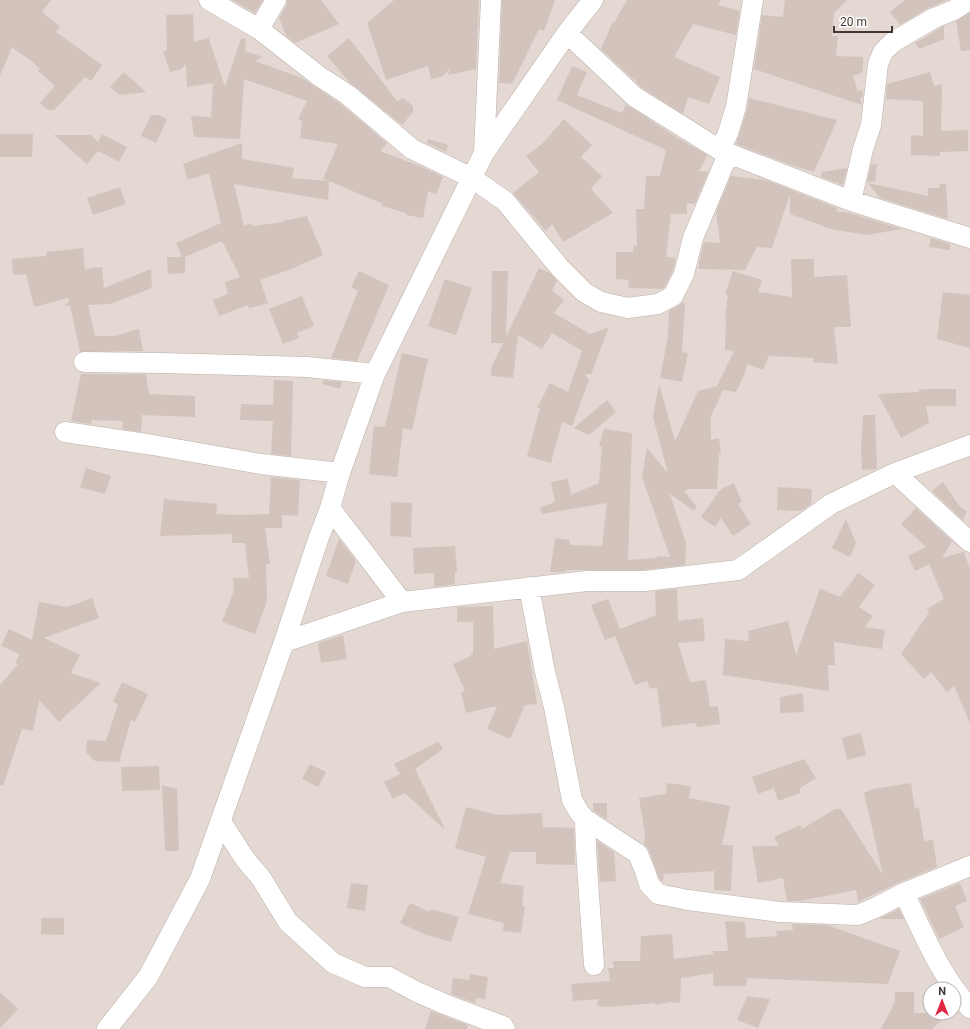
<svg xmlns="http://www.w3.org/2000/svg" width="970" height="1029" viewBox="0 0 970 1029" font-family="Roboto,sans-serif">
	<style>
		.residential { fill: #e3d8d2; fill-rule: evenodd }
		.building { fill: #d3c3bd }
		.lines { fill: none; stroke-linecap: round; stroke-linejoin: round }
		.minor-casing { stroke: #bdb1aa; stroke-width: 21 }
		.minor { stroke: #fff; stroke-width: 20 }
	</style>
	<rect width="100%" height="100%" fill="#efe8e3"/>
	<path class="residential" d="M0 0H970V1029H0ZM930 989H954V1013H930Z"/>
	<path class="building" d="M0 0H51L42 12 60 27 56 32 102 65 91 81 85 77 54 110H48L40 103 55 86 38 71 40 69 28 58 18 52 12 47 0 76Z
		M232 0H263L255 13Z
		M287 0H321L339 24 295 43 286 36 279 18 286 6Z
		M394 0H479L476 69 448 75 450 68 443 76 431 79 428 66 386 80 367 23Z
		M502 0H555L544 31 539 29 512 84 499 83Z
		M627 0H721L718 5 740 11 736 35 693 24 674 57 720 77 709 104 688 97 683 114 642 88 636 82 637 81 633 79 601 49 612 23H614Z
		M785 0H847L834 13 832 36H838L836 56 863 57V72L853 76 858 91 863 90V97H860L862 105 754 69 762 15 783 17Z
		M905 0H945V1L928 8 900 25 890 12Z
		M970 13V50L961 51 956 21Z
		M193 14 194 42 211 37 209 39 225 87 241 38 246 39 245 51 263 57 255 61 302 78 341 104 387 143 380 151 420 166 443 177 436 194 428 191 423 218 406 215V213L382 206 383 204 329 181 328 200 234 184 244 226 251 223 252 226 283 222V221L307 216 323 255 291 269 260 280 268 303 249 308 248 305 219 316 213 300 228 294 225 282 240 277 222 241 185 257V273L168 274 167 257H182L176 243 221 223 209 173 188 180 183 164 242 143V159L294 168 292 178 327 181 323 179 338 144 300 138 302 121 298 119 307 101 244 79 240 139 194 137 191 116 211 117 213 83 187 87 186 64 181 69 170 72 163 51 167 50 166 15Z
		M944 26V39L919 49 915 43Z
		M349 38 397 101 403 98 413 106V112L402 125 350 83 327 56Z
		M572 66 587 72 577 95 622 113 626 104 676 137 707 155 699 171 708 172 695 204 687 203V214H671L666 257 676 258 673 270 664 288 662 289 628 288 629 280 616 279V252H633L634 246H637L636 209H644L646 176H660L666 150 557 100Z
		M124 72 146 92 119 95 110 87Z
		M930 72 934 86 942 84 941 131 968 130V151L940 152V156L911 155V135L923 136V101L886 99 887 84Z
		M749 98 837 120 814 172 791 165 736 144 747 110Z
		M151 115H158L167 119 156 143 141 136Z
		M564 119 592 145 581 157 602 176 591 189 613 213 563 242 552 224 546 231 513 193 539 172 526 156 543 143Z
		M0 134H33L32 157H0Z
		M102 134 127 147 119 162 98 151 87 164 54 135H91L98 142Z
		M428 139 448 145 446 152 427 143Z
		M877 164 875 181 867 182 871 165Z
		M847 168 843 185 821 177 822 172Z
		M731 176 766 180 837 208 836 211 850 213 902 229 867 235 831 229 790 214V194L772 248 757 247 745 270 699 269V262L704 242 720 243 716 212Z
		M868 183 928 196V188H939L940 184H946L948 219 880 198Z
		M120 187 126 204 93 215 87 198Z
		M931 238 950 244V250L929 247Z
		M83 248 85 269 102 267 104 288 151 269 152 288 110 304 88 305 95 336H114L139 329 143 351 80 352 70 305 65 306V304L69 302 68 298 34 307 26 274 13 275 12 259 46 256V252Z
		M791 259H814V277L847 275 851 327H834L838 364 813 362 814 358 769 356 763 370 747 364 745 373 736 392 723 390 711 416V440L719 438 721 453 719 454 717 489H690L684 491 697 507 694 511 670 494 686 543 685 565 644 570H566V572H550L555 538 570 540V545L602 546 607 503 542 514 540 508 555 502 551 482 568 479 571 495 599 483 602 447 599 446 604 429 632 433 628 560 657 558V556L670 557 642 477 647 448 668 473 653 417 659 384 675 441 698 391 717 386 734 351 725 350 726 316H725L728 295 725 294 733 271 762 280 758 292 792 297Z
		M539 268 550 273 557 281 552 291 564 300 554 313 590 334 609 327 591 374H585L589 380 572 426 562 422 551 463 527 456 540 408H537L550 383 568 392 582 351 552 333 542 349 518 335 513 378 491 376 492 366 503 343H491L492 271H508L506 337Z
		M359 271 389 285 357 361 331 358 358 291 351 287Z
		M445 279 472 288 456 335 428 326Z
		M943 292 970 295V348L937 339Z
		M302 296 314 326 297 333 299 338 283 344 269 309Z
		M682 303H685L682 352 688 353 682 382 660 378 668 336 669 311 678 306Z
		M402 353 428 359 412 430 403 428 397 477 369 474 374 426 385 427Z
		M81 374H146L149 394 195 396V417L142 415 141 432 122 429 123 421 92 420 91 424 71 421Z
		M274 380 293 381 291 456 271 454 273 421 240 420 241 404 273 405Z
		M323 380 342 382 340 389 323 384Z
		M928 389H956V406H926L929 423 901 438 878 394 919 392V390Z
		M607 400 616 412 589 435 574 428Z
		M863 415H875L877 469 862 470 861 450Z
		M86 468 111 476 105 494 80 487Z
		M271 477 300 480 298 516 282 515V528H265L270 564H266L267 601 255 634 222 622 234 590 233 578H249L245 543H232V534L160 536 164 499 217 504 216 514 238 515 269 514Z
		M943 482 960 507 967 511 963 520 932 491Z
		M734 483 742 502 738 504 751 524 733 536 721 518 715 527 701 517 721 489Z
		M778 487 812 489 811 504 801 511 777 510Z
		M391 502 412 503 411 537 390 536Z
		M916 508 952 541 942 558 964 552 970 569V723L954 686 947 692 931 672 924 679 901 654 929 612 927 609 944 599 929 564 915 571 908 556 926 547 901 524Z
		M846 519 856 543 850 557 832 548Z
		M339 539 356 561 348 584 326 576Z
		M455 546 457 572H455V584L434 587V573L414 574 413 548Z
		M858 573 875 585 859 607 873 616 865 627 885 630 882 649 834 642 835 665H828L829 691 723 675 725 639 749 641 748 631 788 621 796 655 820 589 840 597Z
		M677 589 678 621 703 618 705 641 678 643 690 682 706 680 710 707 718 706 720 724 697 727 696 723 662 727 657 687 650 689 647 681 635 685 615 636 605 640 591 605 608 599 620 629 656 615 655 591Z
		M92 598 99 618 44 638 80 655 71 673 101 683 59 722 39 700 33 731 22 729 3 786 0 785V685L18 664 15 663 20 654 1 646 9 629 32 640 39 602 67 607Z
		M493 606 494 649 527 641 537 704 525 705 510 739 487 729 497 706 466 713 461 692 465 691 453 664 471 656V654H473V622H457V607Z
		M343 635 347 659 321 663 318 643Z
		M122 682 148 694 135 722 131 720 119 762 95 761 86 752 87 740 106 741 118 704 113 702Z
		M803 693 804 712 780 713V697Z
		M861 733 866 755 847 760 842 738Z
		M438 742 443 749 415 769 444 827 443 828 405 793 393 799 384 782 400 774 394 764Z
		M804 759 816 778 800 788V793L778 801 774 788 758 794 752 777Z
		M310 764 326 772 318 787 302 779Z
		M159 766 160 790 122 791 121 767Z
		M667 783 691 786 689 798 730 806 722 845H733L731 891 714 890V871L664 874 663 882 659 878 649 850 644 844 645 833 639 798 666 794Z
		M911 783 915 809 919 808 924 841 933 840 937 867 900 882 858 902 856 890 800 901H787L783 878 758 883 752 846H779L774 837 800 825 802 829 835 809H841L883 875 864 793 872 789Z
		M162 785 177 789 179 851H165Z
		M593 803H607V820L593 810Z
		M466 807 497 815 542 813 543 827 574 828 575 865 536 864V852H510L500 883 524 886 522 906H525L521 933 503 931 504 923 468 914 486 857 455 848Z
		M597 841 614 852 616 881 600 882Z
		M351 883 368 885 365 911 347 908Z
		M960 883 967 901 955 906 964 927 939 939 920 899Z
		M410 903 430 912 431 909 459 917 451 942 424 934 400 923Z
		M899 909 904 919H879L882 917Z
		M41 918H64V935L41 934Z
		M725 921 745 922 746 938 777 936 776 931 793 930 792 924 827 925 900 951 888 984 747 978 746 986H713V973L681 978 680 1003 670 1002 655 1005V1003L610 1007 597 1006 598 999 573 1001 571 984 610 981 608 968H614L613 961H640L641 936 672 934 674 959 713 954V951H728Z
		M470 974 488 977 485 999 476 998 475 1003 451 994 453 978 469 980Z
		M0 992 18 1009 0 1028Z
		M895 992H914V1013H949L932 1029H881L895 1002Z
		M747 996 770 999 758 1028 737 1020Z
		M431 1011 468 1025 467 1029H425Z"/>
	<g class="lines">
		<defs>
			<path id="minor" d="M209 0 259 29 319 76 348 95 412 149 472 178 505 201 560 268 584 292 601 302 628 308 658 304 673 296 684 274 693 238 728 154
				M259 29 276 0
				M567 33 635 97 720 150 851 201 970 238
				M720 150 728 133 736 107 753 0
				M484 153 491 0
				M851 201 863 149 871 125 878 64 883 52 893 42 934 18 954 10 969 0
				M84 362 162 363 307 367 375 374
				M65 432 153 445 261 464 340 473
				M895 473 970 542
				M330 508 402 602
				M529 587 545 672 554 707 572 800 579 812 585 819 638 854 645 871 649 884 658 894 688 900 780 912 858 915 877 907 904 893 970 866
				M284 642 402 602 587 581H645L738 570 831 504 895 473 970 445
				M585 819C586 868 591 916 594 965
				M221 822 245 859 261 878 288 922 333 963 365 977H389L417 992 447 1005 503 1026 505 1029
				M904 893C923 933 940 975 970 1008
				M107 1029 148 977 200 879 284 642 318 540 330 508 340 473 375 374 484 153 567 33 593 0"/>
		</defs>
		<use href="#minor" class="minor-casing"/>
		<use href="#minor" class="minor"/>
	</g>
	<g transform="translate(942 1001)"><circle r="19" fill="#ffffff" stroke="#b3afae"/>
	<path d="M0-3L7 15L0 10L-7 15Z" fill="#e22847"/>
	<text y="-6" font-size="11" font-weight="bold" text-anchor="middle" fill="#413834">N</text>
	</g>
	<path d="M834 26v6h58v-6" fill="none" stroke="#413834" stroke-width="2"/>
	<text x="840" y="26" font-size="12" fill="#413834" stroke="#ffffff" stroke-width="3" paint-order="stroke">20 m</text>
</svg>
